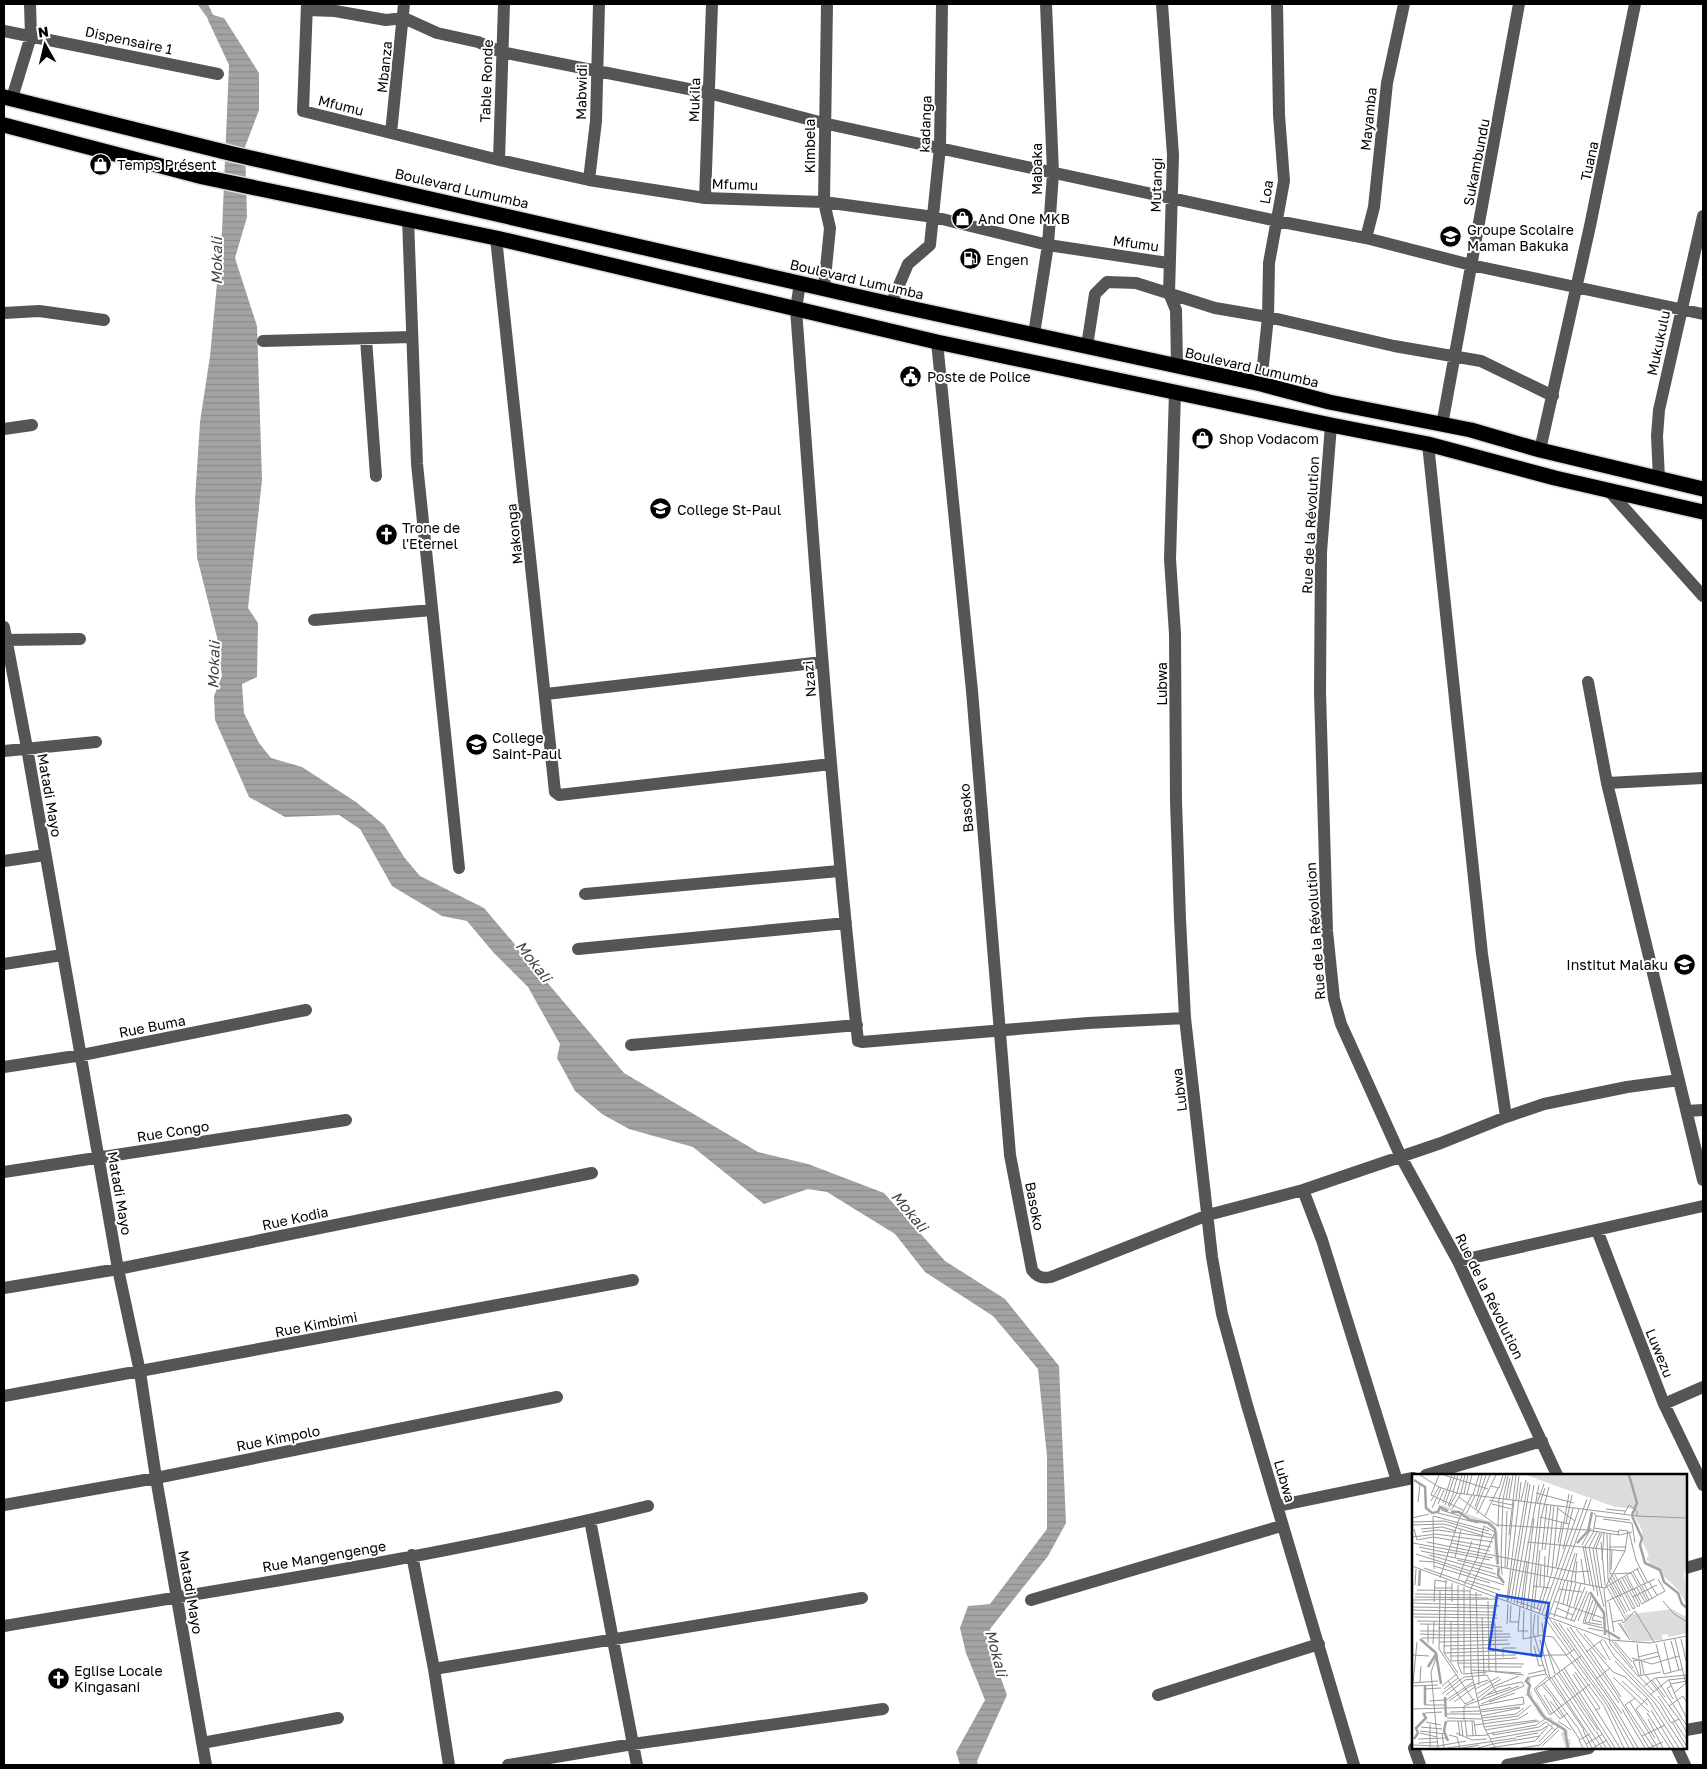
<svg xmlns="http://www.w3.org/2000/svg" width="1707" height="1769" viewBox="0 0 1707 1769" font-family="'Golos Text',sans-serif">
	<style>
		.water { fill: url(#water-rules) }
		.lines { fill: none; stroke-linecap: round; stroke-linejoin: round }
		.stream { stroke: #a3a3a3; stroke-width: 4.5 }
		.highway-casing { stroke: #dbdbdb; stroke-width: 18 }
		.minor { stroke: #555; stroke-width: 12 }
		.highway { stroke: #000; stroke-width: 15 }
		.labels { text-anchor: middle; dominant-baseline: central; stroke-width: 4; stroke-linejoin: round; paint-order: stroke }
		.street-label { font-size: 14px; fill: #000; stroke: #fff }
		.poi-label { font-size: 14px; fill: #000; stroke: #fff; text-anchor: start }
		.water-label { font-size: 15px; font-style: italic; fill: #444; stroke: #fff }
		.inset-river { fill: none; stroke: #a3a3a3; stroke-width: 2.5 }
		.inset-road { fill: none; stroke: #999; stroke-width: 1 }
		.view { fill: #1d4ed8; fill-opacity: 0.15; stroke: #1d4ed8; stroke-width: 2.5 }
		.inset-edge { fill: none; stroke: #000; stroke-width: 2.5 }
	</style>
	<defs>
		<pattern id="water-rules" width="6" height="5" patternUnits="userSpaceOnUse" patternTransform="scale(1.25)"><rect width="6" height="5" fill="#a3a3a3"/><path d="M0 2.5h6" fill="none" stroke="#8b8b8b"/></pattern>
	</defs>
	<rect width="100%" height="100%" fill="#fff"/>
	<path class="water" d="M203 4H208L213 15 224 18 259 73V110L245 147 247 217 235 258 257 326 262 480 248 608 258 623 257 677 242 684 244 713 259 743 271 758 302 767 356 802 384 825 404 857 420 876 484 908 624 1073 758 1152 808 1164 884 1193 945 1261 1005 1299 1059 1366 1066 1523 1048 1556 990 1629 992 1654 1007 1695 977 1761 978 1765H960L956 1752 985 1700 966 1653 960 1628 968 1606 990 1604 1047 1529V1456L1038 1369 993 1316 925 1272 895 1234 827 1192 808 1189 764 1204 693 1147 629 1129 602 1114 575 1091 557 1058 560 1044 528 987 493 952 467 921 442 916 392 886 360 829 339 815 285 817 249 797 215 720 214 696 222 676 217 637 197 557 195 500 200 422 210 356 222 231 229 65 208 20Z"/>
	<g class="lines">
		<path class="stream" d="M200 4 208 15"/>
		<defs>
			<path id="highway" d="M4 97 233 154 891 304 1261 384 1329 402 1471 430 1540 450 1703 489
				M4 125 203 177 496 238 937 342 1331 425 1428 444 1555 478 1703 512"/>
		</defs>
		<use href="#highway" class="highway-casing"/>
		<path class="minor" d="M307 4 303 111 499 160 589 180 705 198 824 202 934 217 1048 245 1168 263
			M1162 4 1173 155 1169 293 1176 310 1177 366
			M307 10 335 11 386 20 404 18 437 33 478 42 501 52 709 93 823 123 1277 221 1366 238 1471 265 1703 314
			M4 31 218 74
			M12 98 31 36 30 4
			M391 133 404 4
			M499 160 504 4
			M589 180 596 121 599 4
			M705 198 712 4
			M408 219 417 464 459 868
			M496 238 555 792 559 795 831 764
			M1366 238 1374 207 1387 83 1404 4
			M800 283 796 309C814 553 831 797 858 1041L862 1042 1088 1023 1185 1018
			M824 288 830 228 824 202 827 4
			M891 304 908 264 930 245 940 147 942 4
			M4 313 39 311 104 320
			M1034 334 1048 245 1053 173 1046 4
			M366 339 376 476
			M263 341 412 337
			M937 342 972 691 1010 1155 1032 1270C1037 1277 1042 1279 1051 1277L1208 1215 1303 1190 1441 1143 1506 1117 1544 1104 1627 1087 1679 1080
			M1087 346 1095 294 1107 282 1136 283 1215 308 1268 317 1394 346 1481 361 1553 396
			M1261 384 1268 317 1269 263 1284 181 1279 115 1277 4
			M1175 392 1170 559 1175 634 1176 801 1180 919 1185 1018 1212 1257 1222 1314 1247 1405 1354 1765
			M1331 425 1321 552 1320 692 1327 931 1334 999 1341 1024 1401 1157 1458 1261 1557 1475
			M1442 425 1519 4
			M4 429 32 425
			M1428 444 1482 954 1506 1117
			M1540 450 1590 226 1635 4
			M1659 479 1657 436 1659 410 1703 216
			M1609 491 1703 596
			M314 620 432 610
			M4 627 27 748 118 1269 140 1372 156 1478 206 1765
			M4 640 80 639
			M1588 682 1607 783 1703 1180
			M546 694 822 662
			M4 751 96 742
			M1607 783 1703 778
			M4 861 45 855
			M585 894 839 871
			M578 949 846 923
			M4 964 62 955
			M631 1045 857 1025
			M4 1067 82 1055 306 1010
			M1687 1111 1703 1110
			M4 1172 346 1120
			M1303 1190 1322 1240 1397 1481
			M1597 1230 1664 1404 1703 1485
			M1458 1261 1703 1206
			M4 1288 118 1269 592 1173
			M4 1396 633 1280
			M1664 1404 1703 1387
			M1426 1475 1542 1441
			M4 1505 156 1478 557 1397
			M1277 1506 1413 1478
			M590 1520 637 1765
			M412 1555 434 1669
			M1686 1568 1703 1563
			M1031 1600 1281 1526
			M4 1626C219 1590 436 1558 648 1506
			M1158 1695 1319 1644
			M1686 1730 1703 1727
			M202 1743 338 1718
			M1414 1748 1420 1765
			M1677 1748 1685 1765
			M449 1765 434 1669 862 1598
			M508 1765 633 1744 883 1709
			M1507 1765 1589 1748"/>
		<use href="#highway" class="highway"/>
	</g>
	<defs>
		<symbol id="shop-disc" viewBox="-11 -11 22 22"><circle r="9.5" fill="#000" stroke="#fff"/><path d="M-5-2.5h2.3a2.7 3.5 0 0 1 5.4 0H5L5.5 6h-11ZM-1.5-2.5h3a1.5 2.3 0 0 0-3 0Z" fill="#fff"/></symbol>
		<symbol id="school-disc" viewBox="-11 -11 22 22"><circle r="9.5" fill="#000" stroke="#fff"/><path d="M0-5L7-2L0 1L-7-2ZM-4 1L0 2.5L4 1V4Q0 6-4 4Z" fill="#fff"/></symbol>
		<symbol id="fuel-disc" viewBox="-11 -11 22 22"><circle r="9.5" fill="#000" stroke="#fff"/><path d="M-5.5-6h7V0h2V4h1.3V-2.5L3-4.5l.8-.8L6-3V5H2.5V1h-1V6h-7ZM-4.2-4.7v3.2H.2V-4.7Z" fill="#fff"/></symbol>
		<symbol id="civic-disc" viewBox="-11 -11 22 22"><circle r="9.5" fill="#000" stroke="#fff"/><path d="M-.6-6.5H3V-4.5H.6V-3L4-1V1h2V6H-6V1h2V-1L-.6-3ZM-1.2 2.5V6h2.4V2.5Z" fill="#fff"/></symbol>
		<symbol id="church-disc" viewBox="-11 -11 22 22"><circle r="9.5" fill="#000" stroke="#fff"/><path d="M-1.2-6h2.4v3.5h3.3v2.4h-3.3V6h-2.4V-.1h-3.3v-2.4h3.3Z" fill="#fff"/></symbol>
	</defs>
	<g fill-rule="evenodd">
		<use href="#shop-disc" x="88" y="152" width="25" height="25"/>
		<use href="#shop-disc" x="950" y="206" width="25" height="25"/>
		<use href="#school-disc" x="1438" y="224" width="25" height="25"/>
		<use href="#fuel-disc" x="958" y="246" width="25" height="25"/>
		<use href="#civic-disc" x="898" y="364" width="25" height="25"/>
		<use href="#shop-disc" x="1190" y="426" width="25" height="25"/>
		<use href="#school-disc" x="648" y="496" width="25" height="25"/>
		<use href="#church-disc" x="374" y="522" width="25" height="25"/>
		<use href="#school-disc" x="464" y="732" width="25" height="25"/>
		<use href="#school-disc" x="1672" y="952" width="25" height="25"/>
		<use href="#church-disc" x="46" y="1666" width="25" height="25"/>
	</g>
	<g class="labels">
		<g class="street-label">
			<text transform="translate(129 40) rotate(12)">Dispensaire 1</text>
			<text transform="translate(384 67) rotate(-84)">Mbanza</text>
			<text transform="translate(486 81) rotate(-88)">Table Ronde</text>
			<text transform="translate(581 92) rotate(-89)">Mabwidi</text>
			<text transform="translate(694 100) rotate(-88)">Mukila</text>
			<text transform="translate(341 105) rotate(14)">Mfumu</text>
			<text transform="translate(1368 119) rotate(-84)">Mayamba</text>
			<text transform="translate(925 124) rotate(-88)">kadanga</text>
			<text transform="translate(809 146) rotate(-90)">Kimbela</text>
			<text transform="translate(1589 161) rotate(-78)">Tuana</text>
			<text transform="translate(1476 162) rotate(-79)">Sukambundu</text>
			<text transform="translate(1036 169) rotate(-90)">Mabaka</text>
			<text transform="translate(735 184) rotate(2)">Mfumu</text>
			<text transform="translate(1156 185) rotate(-88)">Mutangi</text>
			<text transform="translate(462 188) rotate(13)">Boulevard Lumumba</text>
			<text transform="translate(1266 192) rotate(-81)">Loa</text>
			<text transform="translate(1136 243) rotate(8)">Mfumu</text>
			<text transform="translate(857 279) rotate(13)">Boulevard Lumumba</text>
			<text transform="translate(1658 343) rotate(-78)">Mukukulu</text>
			<text transform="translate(1252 367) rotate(13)">Boulevard Lumumba</text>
			<text transform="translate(1310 525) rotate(-87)">Rue de la Révolution</text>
			<text transform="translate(514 534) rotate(-96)">Makonga</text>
			<text transform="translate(809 679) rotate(-95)">Nzazi</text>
			<text transform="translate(1161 684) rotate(-90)">Lubwa</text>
			<text transform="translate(50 795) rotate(80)">Matadi Mayo</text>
			<text transform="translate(966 808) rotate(-95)">Basoko</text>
			<text transform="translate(1315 931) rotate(-94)">Rue de la Révolution</text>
			<text transform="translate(152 1026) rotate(-11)">Rue Buma</text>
			<text transform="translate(1179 1090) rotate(-97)">Lubwa</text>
			<text transform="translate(173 1131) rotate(-9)">Rue Congo</text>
			<text transform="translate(120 1193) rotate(80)">Matadi Mayo</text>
			<text transform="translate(1035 1206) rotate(79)">Basoko</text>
			<text transform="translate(295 1218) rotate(-12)">Rue Kodia</text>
			<text transform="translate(1490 1296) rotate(64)">Rue de la Révolution</text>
			<text transform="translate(316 1324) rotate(-11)">Rue Kimbimi</text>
			<text transform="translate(1660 1353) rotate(68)">Luwezu</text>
			<text transform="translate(278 1438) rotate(-11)">Rue Kimpolo</text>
			<text transform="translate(1285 1481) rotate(74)">Lubwa</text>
			<text transform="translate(324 1556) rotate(-10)">Rue Mangengenge</text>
			<text transform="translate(191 1592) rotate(80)">Matadi Mayo</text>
		</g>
		<g class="poi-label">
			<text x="117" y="164">Temps Présent</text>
			<text x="978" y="218">And One MKB</text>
			<text x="1467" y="229">Groupe Scolaire<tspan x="1467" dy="16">Maman Bakuka</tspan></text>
			<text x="986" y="259">Engen</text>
			<text x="927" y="376">Poste de Police</text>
			<text x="1219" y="438">Shop Vodacom</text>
			<text x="677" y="509">College St-Paul</text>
			<text x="402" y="527">Trone de<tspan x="402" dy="16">l'Eternel</tspan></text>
			<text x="492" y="737">College<tspan x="492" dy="16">Saint-Paul</tspan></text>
			<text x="1668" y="964" text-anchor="end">Institut Malaku</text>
			<text x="74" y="1670">Eglise Locale<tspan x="74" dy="16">Kingasani</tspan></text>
		</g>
		<g class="water-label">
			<text transform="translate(216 261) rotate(-90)">Mokali</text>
			<text transform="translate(213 665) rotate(-88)">Mokali</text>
			<text transform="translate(534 961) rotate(52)">Mokali</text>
			<text transform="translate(910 1211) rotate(50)">Mokali</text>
			<text transform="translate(997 1653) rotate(75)">Mokali</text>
		</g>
	</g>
	<g transform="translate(1412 1474)">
		<rect width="275" height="275" fill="#fff"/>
		<path d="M114 1H275V96L272 98 275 131 267 117 234 85 237 81 231 70 230 56 221 40 223 35 203 33ZM260 135 274 143 275 140V159L257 163 255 160 250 161 251 166 220 168 211 151 214 145 212 141ZM115 201 119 205 116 217 120 218 121 226 126 229 135 244 140 243 141 248H145L156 257 155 265 160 266 157 267 159 269 157 274H154L149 260 152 256 144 250 139 253V249L127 241 125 236 121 237 125 235 124 230 119 226 120 223 112 221 116 220 114 215 117 211 111 208 117 205Z" fill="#dcdcdc"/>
		<path d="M29 31 81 49 86 59 84 82 88 96 87 101 91 105 92 107V123V107L86 100 82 80 83 54 76 49 51 43 44 37 28 35 23 39Z" fill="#dcdcdc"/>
		<path class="inset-river" d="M217 1 225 29 220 41M2 6 13 13 14 34 20 39 26 38 28 33 36 37M39 38H47L58 46 76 49 83 55 86 90M220 42 230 64 228 71 233 89 248 96 252 108 266 119 270 130 275 134M165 69 176 57 180 38M87 94 86 101 92 109M7 112 8 96M178 118 192 139 193 161M193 156 208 165M8 165 24 179 29 210M16 193 24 180M117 203 114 207 118 211 116 220 132 243 153 256 156 274M33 223 34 243M13 231V212M34 247 32 257 36 267M2 265 6 259 4 254 14 244 11 239"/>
		<path class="inset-road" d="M8 1 27 13 45 19 225 42M27 1 19 21 51 36M32 1 76 15M79 12 87 14 91 1M41 18 46 1M45 19 50 1M124 19 162 29M52 20 56 1M55 20 60 1M61 21 67 1M65 21 70 1M47 23 87 53M94 25 98 4M97 25 101 1M77 26 100 31M104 26 107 2M19 27 27 13M109 27 114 6M6 28 8 10M31 29 40 1M125 29 132 10M128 29 133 14M26 30 32 16M80 30 99 35M33 31 43 1M36 32 42 18M37 33 45 19M63 33 74 1M20 34 29 14M145 34 163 47M40 35 49 19 53 1M64 35 78 1M194 35 213 37M29 36 48 42M26 39 66 49M182 39 184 42 181 59 173 72 182 117M54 40 63 22M65 40 84 1M212 40 217 31 225 37V42L275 44M73 42 86 14M184 42 218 46M128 43 157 50M0 44 17 40M191 45 220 49M0 48 32 47 80 61M154 49 160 21M220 49 223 69M0 51 32 50 72 62M84 51 175 56 207 61 220 58M86 51 87 25 94 1M182 54 207 58M2 55 5 66 21 63 79 73M9 55 30 53 44 57M10 58 26 56 82 64M185 58 177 73 186 122M217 58 224 86 236 109M195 60 196 105M198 60V100L219 99 227 113M97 61 104 1M206 61 207 56 216 57 213 77 192 116 198 170 226 202 249 198M1 63 24 60 81 68M15 68 164 98 178 97M115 68 213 77M189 68 193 111M1 69 81 84M39 69 78 77M146 69 150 48M170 71 179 54M171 72 178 111M7 73 36 79M197 73H214M151 75 161 34M130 76 135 30M133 76 139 31M9 77 192 114M36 78 78 86M4 80 58 97M17 81 84 100M89 83 91 25 96 2M89 83 90 101M43 84 49 55M169 85 173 110M45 86 81 95M190 86 192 59M7 87 22 88M22 88 92 111M0 92 198 166 238 169 275 162M22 92 78 109M144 93 157 20M12 94 86 120M93 94 95 37M95 94 102 26M22 95 21 42 77 57M225 95 233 110M59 96 89 105M199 96 200 76M221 98 229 112M200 101 218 137M203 101 221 135 223 134M215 102 222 116M135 103 142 31M198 103 209 123M210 103 226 133 228 131M213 103 228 131M28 104 47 45 60 21M196 105 215 138M34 106 32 179 46 199M46 106 60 67M54 106 88 116M154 106 163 79M208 106 223 134M159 107 165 79M163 108 165 87M237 108 245 121M232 110 240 124M3 111 4 95M46 111V190L50 200M52 111 65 84 72 52 83 58 58 117 59 197 72 253 83 274M121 112 138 114M128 112 129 90M198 112 213 140M230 112 237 126M52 113V199M187 113 181 75 188 59M187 113 192 133M195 113 214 147M228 113 235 127M22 114H40M190 114 184 74 190 59M192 114 227 94M225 114 233 128M146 115 170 118M222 115 230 130M5 116 58 117M28 117 27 175 61 226M64 118 67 211M3 120 70 121M179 122 171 149 191 154M3 123 76 124M221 123 245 111M1 126 84 125M181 126 173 148 190 151M76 127 77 197 112 201M95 127 109 8M96 127 116 8M104 127 129 136M142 127 191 144M251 127 262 140 275 148M22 128 23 106 35 108M40 128V109M99 128 118 10M193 128 243 105M197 128 202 158M0 129 87 132M102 129 122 11M105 130 127 11M151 130 156 107M186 130 180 146 190 148M230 130 253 117 246 105M99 131 98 148H107M109 131 115 87M155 131 160 107M0 133 84 134M108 133 106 157H116M162 133 169 109M111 134 122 44M145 134 161 141M115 135 128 29M122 135 128 76M125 135 132 113 133 82M0 136 82 138M112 136 111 165 131 161M119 137 129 44 137 13M119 138V182L140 181M127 139 140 98 146 32M137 139 162 147M0 140 85 141M123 140 121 158 134 200 172 256M130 140 167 35M133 142 175 25M2 143 85 144M70 143 72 201M132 143 195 231 217 274M142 143 153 106M136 144 179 25M137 144 160 177M154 145 164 109M159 146 173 113M5 147 83 148M142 147 200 229 226 274M166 147 177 119M162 148 175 117M177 148 184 128M200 148 210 146 211 149 223 137 242 168M83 149 84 199M130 149 132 165 143 200M147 149 210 240M206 149 216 163M208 149 218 166M8 150 83 151M16 150V169M95 150 96 130M158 153 204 219 237 274 251 268M26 154H59M59 154 90 153M155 154 207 229M176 154 191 157M164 155 201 198 213 203 235 224 267 274M8 157H91M8 160 33 161M172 160 194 186M33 161 98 160M126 162V141M131 162 141 163 192 232 212 274M10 164 99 163M263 165 275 214M269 165 274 187M128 166 138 204M192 166 202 182 248 230 259 249M200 167 221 194M259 167 267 196M27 168 96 166M188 168 198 186M203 168 220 188M252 168 259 198M21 170 22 147M225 170 229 201M244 170 252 200 271 195M31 172 98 170M122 172 127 192 131 191M38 175 77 174M135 175 148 197M178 176 209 223M174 178 191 165M32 179 84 177M0 181 17 182M140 181H154L163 175M38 182 104 181M91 183V174H104M226 183 246 178M24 184 19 198 26 274M220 184 240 190 267 182M165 185 197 230 222 274M229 185 232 200M39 186V147M226 186 221 187 227 201M231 186 247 182M38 187 105 184M203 187 242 228 272 274M46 189 112 190M51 193H110M152 194 203 274M59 196 109 199M150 196 199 274M147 198 186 256M145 199 183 257M51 200 75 198M116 200 134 196M161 200 184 236 188 234 163 198M233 200 267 245M142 202 190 274M227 202 242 218M118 203 134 200M135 203 122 215 138 241 178 210M139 203 185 274M201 203 237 238M244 204 275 252M183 206 198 194M240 206 253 223M257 206 264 223M36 207 53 230 63 225M210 207 236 231M8 208 9 192M0 209 26 207M1 209 5 168M132 209 166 254 176 274M258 210 275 207M130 211 142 225M0 212 26 211M30 212 45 200M232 212 243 204 275 201M259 212 255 214 261 225M12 215 29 214M32 215 46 204M63 215 87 203M262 219 274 209M30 220 52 203 75 201 85 220M65 220 89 205M34 221 53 206 61 205M75 221 99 213M132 221 142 238M238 221 256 206 275 204M246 222 275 266M264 223 275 245M66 224 80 213 107 202M223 224 213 231 242 274M69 225 86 213 110 208 112 212M141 225 168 266M235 225 224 235 243 264M17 227 34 226 61 208M37 227 58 212 76 206M138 227 151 243M42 228 64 212M77 228 103 219M218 228 246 274M69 230 112 212M13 231H32M67 232 111 223 112 230 68 236M257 232 271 222 275 229M0 235 67 233M210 235 233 274M184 236 208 274M239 236 262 274M38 238 68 237M68 238 108 233M142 238 148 245 156 239M13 239 30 238M235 239 258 274M35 240H69M140 240 124 215 169 182M69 242 108 234M35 244 70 245M70 244 104 240 112 234M236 245 251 274M52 246V232L107 212M53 246 55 262M35 247H62L64 262M46 247 48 262M49 247 51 262M60 247 61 262M70 247 106 242 119 231M146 247 159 256M14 248 29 251M260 248 275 273M259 249 267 245 275 259M18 250V273M63 251 106 245 116 239M9 253 30 255M72 253 125 246M73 256 127 247M171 256 180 274M8 257 34 260M184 257 194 274M81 258V261L127 253 134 248 143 256M8 259 25 263M30 259 32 274M44 259 60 266 75 265M75 260 124 251 133 245M37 261 45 263 48 274M54 262 76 261M230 262 253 251M104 263 126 259M6 265 35 264M78 265 129 256 135 252M127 268 140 254M7 269 25 268M81 270 128 262M174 270 191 260M0 271 26 272 54 267M130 272 147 256M35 274 104 264M50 274 67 271M66 274 81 270M77 274 123 267 137 251M109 274 128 271 146 253M171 274 167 266 178 260M181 274 195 266"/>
		<path class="view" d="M85 121 137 129 129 182 77 175Z"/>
		<rect width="275" height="275" class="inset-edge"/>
	</g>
	<rect width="1707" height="1769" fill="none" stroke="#000000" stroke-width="10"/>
	<g transform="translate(45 45) rotate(352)" stroke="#ffffff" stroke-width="4" paint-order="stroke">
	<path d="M0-4L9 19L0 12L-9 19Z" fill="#000000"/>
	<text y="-8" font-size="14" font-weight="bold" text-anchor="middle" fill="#000000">N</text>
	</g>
</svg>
